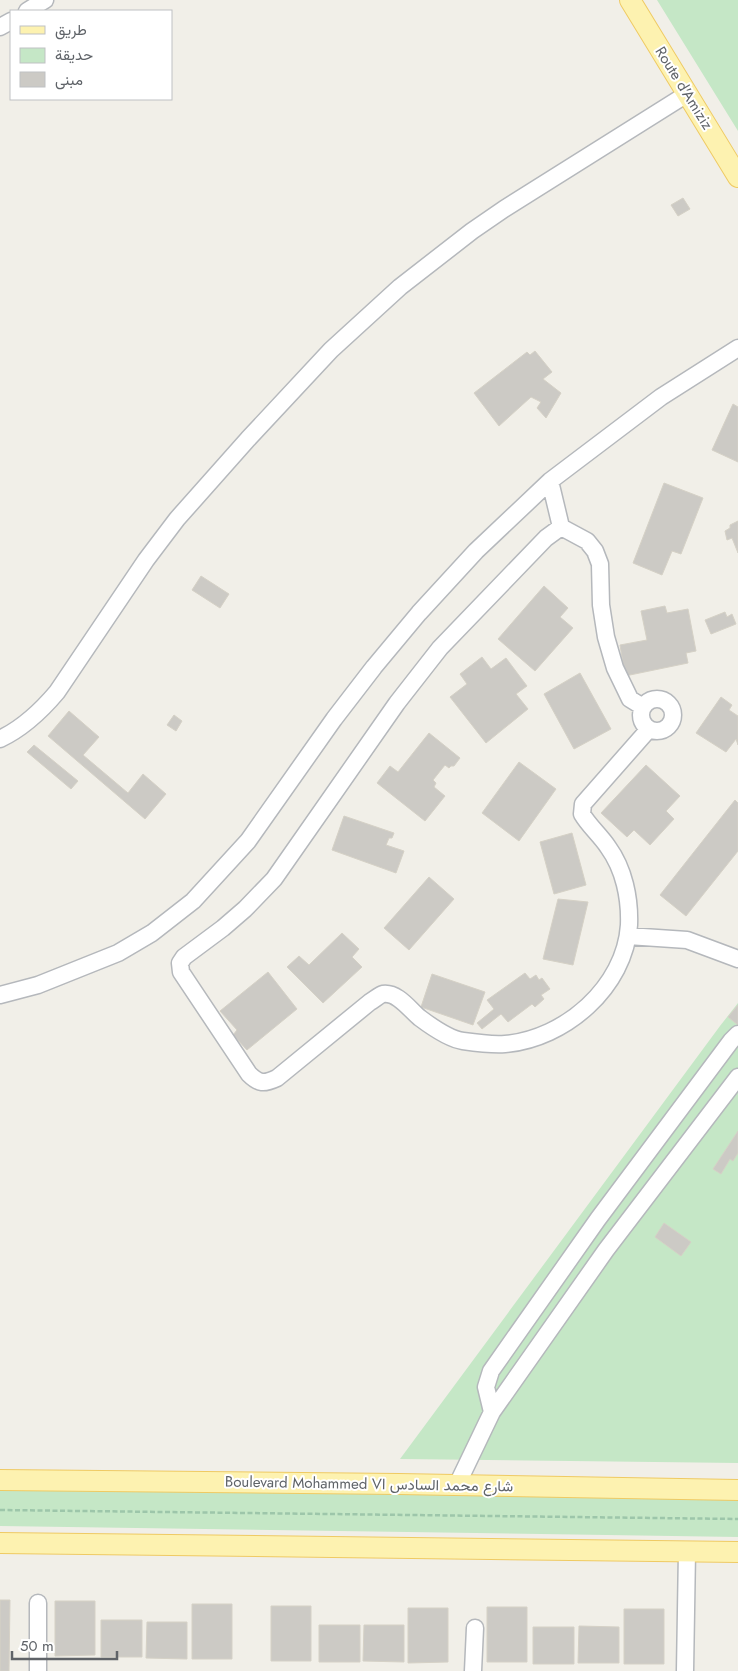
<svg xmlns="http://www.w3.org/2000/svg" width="738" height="1671" viewBox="0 0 738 1671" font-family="Jost,Vazirmatn,sans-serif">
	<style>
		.green { fill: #c5e7c6 }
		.building { fill: #cccac5; stroke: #d5d1c6 }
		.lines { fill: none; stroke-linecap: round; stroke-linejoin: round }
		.minor-casing { stroke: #b5b8bc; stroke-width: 19 }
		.major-casing { stroke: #efca63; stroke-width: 22 }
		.path { stroke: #9dc6aa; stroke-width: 2.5; stroke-dasharray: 5 2.5; stroke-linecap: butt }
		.minor { stroke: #fff; stroke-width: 16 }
		.major { stroke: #fdf2b0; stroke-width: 20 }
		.labels { text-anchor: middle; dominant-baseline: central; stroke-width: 4; stroke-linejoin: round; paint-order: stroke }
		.street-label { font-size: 15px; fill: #5f6368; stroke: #fff }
	</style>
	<rect width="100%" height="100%" fill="#f1efe8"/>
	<path class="green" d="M657 0H738V131Z
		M738 1003V1463L400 1459 720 1026Z
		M0 1488 738 1497V1537L0 1526Z"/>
	<path class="building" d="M683 198 690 209 678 216 671 205Z
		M535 351 552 372 543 379 561 393 546 418 537 408 541 402 531 397 499 426 474 393 527 352 530 355Z
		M733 404 738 407V462L712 450Z
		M664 483 703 498 681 554 672 551 662 575 633 563Z
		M738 521V553L732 538 727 540 725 531 730 528V525Z
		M201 576 229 594 220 608 192 590Z
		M544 586 568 608 560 617 573 628 535 671 498 639Z
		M665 606 667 613 688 609 696 651 686 653 688 663 625 676 620 645 647 640 641 611Z
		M725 612 727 617 732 614 736 624 711 634 705 620Z
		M482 657 491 669 506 658 527 686 516 694 528 709 486 743 450 697 467 684 460 674Z
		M580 673 611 729 574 749 544 694Z
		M721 697 732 705 729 710 738 716V745L736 739 726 752 696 733Z
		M69 711 99 737 83 755 128 793 143 774 166 794 145 819 48 736Z
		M174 715 182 721 176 731 167 725Z
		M429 733 460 758 454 766H451L449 768 445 765 433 780 436 783 434 787 445 796 425 821 377 783 390 766 398 772Z
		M34 745 78 781 71 789 27 752Z
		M519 762 556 789 519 841 482 813Z
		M646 765 680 796 666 811 674 819 650 845 634 830 627 837 601 813Z
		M735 800 738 803V851L686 916 660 895Z
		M344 816 394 833 392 838H389L386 845 404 851 396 873 332 850Z
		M572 833 586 885 554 894 540 842Z
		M429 877 454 899 409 950 384 928Z
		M558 899 588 902 573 965 543 959Z
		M342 933 359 949 352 957 362 967 323 1003 287 967 299 956 309 965Z
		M268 972 297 1009 247 1050 233 1035 237 1030 220 1011Z
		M525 973 530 979 536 975 539 980 542 978 550 989 541 995 544 999 535 1007 532 1004 508 1022 501 1014 482 1029 477 1023 494 1009 487 1000Z
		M432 974 485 992 473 1025 421 1007Z
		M738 1005V1025L728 1017Z
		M738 1131V1153L733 1161 730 1159 721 1174 713 1169Z
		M664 1223 691 1242 681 1256 655 1237Z
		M0 1600H10L9 1671H0Z
		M55 1601H95V1655L55 1656Z
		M192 1604H232V1659H192Z
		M271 1606H311V1661H271Z
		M487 1607H527V1662H487Z
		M408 1608H448V1662L408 1663Z
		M624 1609H664V1664H624Z
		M101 1620H142V1657H101Z
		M147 1622H187V1659L146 1658Z
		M319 1625H360V1662H319Z
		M364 1625H404V1662L363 1661Z
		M579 1626 619 1627V1663H578Z
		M533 1627H574V1664H533Z"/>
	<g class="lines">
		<defs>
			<path id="minor" d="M27 11 45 0
				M0 27 11 21
				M550 481 561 527 587 541 595 551 600 564 601 605 606 637 615 668 630 699 643 707
				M561 527 546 538 440 648 397 703 274 879 245 909 223 928 184 957 180 963 181 972 249 1074C259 1084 264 1084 277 1078L370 1002C374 1000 379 995 383 994 398 992 410 1010 420 1018 432 1027 449 1039 463 1041 477 1043 491 1045 505 1044 565 1039 625 987 629 925 630 898 624 869 608 847 600 835 589 826 582 814L583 804 649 729
				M641 715a16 16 0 1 1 32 0a16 16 0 1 1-32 0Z
				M0 739C23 728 41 711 57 692L146 560 177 519 248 439 331 350 400 287 472 231 504 209 687 94
				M628 936 687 940 738 959
				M0 995 38 985 118 953 152 933 193 901 248 841 334 719 374 667 419 613 476 551 550 481 661 397 738 348
				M492 1412 486 1387 491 1371 598 1219 731 1041 738 1034
				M457 1485 492 1412 606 1250 738 1077
				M38 1671V1603
				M473 1671 475 1628
				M685 1671 687 1551"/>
			<path id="major" d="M630 0 738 177
				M0 1480 399 1484 738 1490
				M0 1543 738 1552"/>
		</defs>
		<use href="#minor" class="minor-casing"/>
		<use href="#major" class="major-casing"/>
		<path class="path" d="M0 1510 738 1519"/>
		<use href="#minor" class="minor"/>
		<use href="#major" class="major"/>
	</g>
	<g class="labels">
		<g class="street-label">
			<text transform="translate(684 88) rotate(58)">Route d'Amiziz</text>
			<text transform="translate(369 1484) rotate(1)">Boulevard Mohammed VI شارع محمد السادس</text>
		</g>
	</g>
	<rect x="10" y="10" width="162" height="90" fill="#ffffff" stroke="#bfc1c3"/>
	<rect x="20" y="26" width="25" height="8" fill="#fdf2b0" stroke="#bfc1c3"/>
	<text x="55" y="35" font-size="15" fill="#5f6368">طريق</text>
	<rect x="20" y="48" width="25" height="15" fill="#c5e7c6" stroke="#bfc1c3"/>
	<text x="55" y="60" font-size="15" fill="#5f6368">حديقة</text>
	<rect x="20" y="72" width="25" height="15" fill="#cccac5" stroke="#bfc1c3"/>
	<text x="55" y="85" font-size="15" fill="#5f6368">مبنى</text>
	<path d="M12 1651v8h105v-8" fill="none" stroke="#5f6368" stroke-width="2.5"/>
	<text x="20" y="1651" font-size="15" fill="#5f6368" stroke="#ffffff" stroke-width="4" paint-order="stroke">50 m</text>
</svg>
